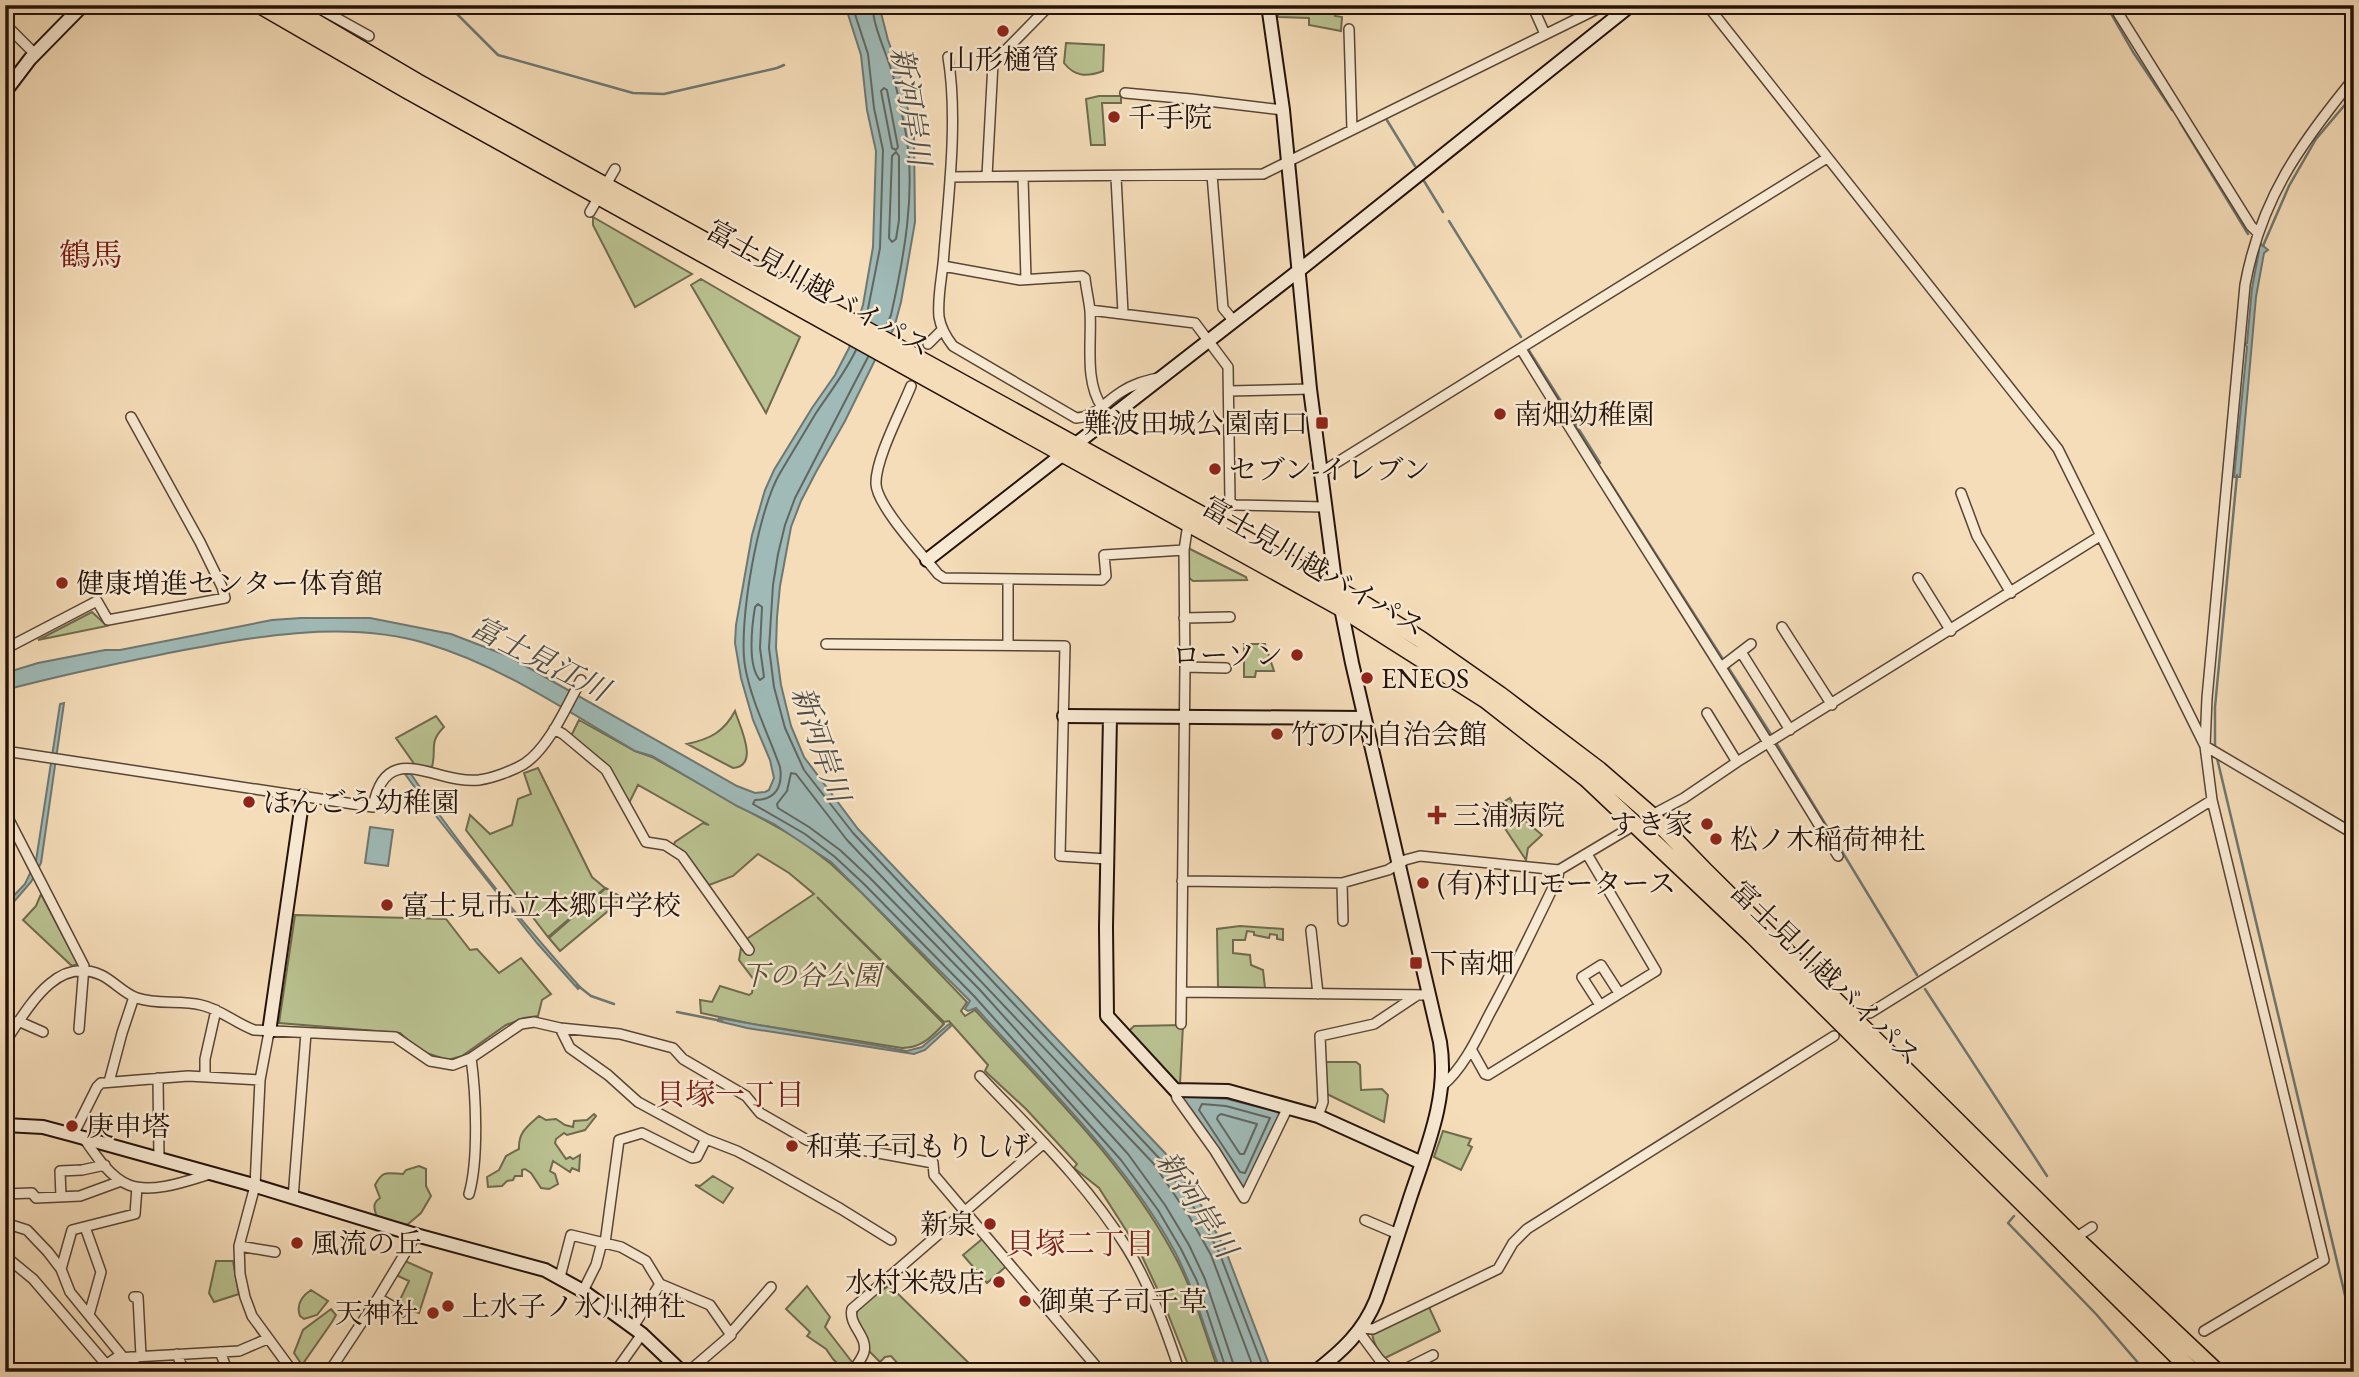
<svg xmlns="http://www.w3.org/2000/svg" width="2359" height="1377" viewBox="0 0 2359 1377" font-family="'EB Garamond','Noto Serif JP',serif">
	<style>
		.green { fill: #bac291; stroke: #6f6a4e; stroke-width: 2 }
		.water { fill: #9fbab7; stroke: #6e7772; stroke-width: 2 }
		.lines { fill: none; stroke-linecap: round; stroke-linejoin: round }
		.shore { stroke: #626660; stroke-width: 2 }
		.stream { stroke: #6e7772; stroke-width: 2.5 }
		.street-casing { stroke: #584536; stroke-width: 12 }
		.secondary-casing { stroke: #24120a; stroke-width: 16 }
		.highway-casing { stroke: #24120a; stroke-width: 19 }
		.street { stroke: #f8e9d2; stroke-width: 9 }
		.secondary { stroke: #f8e9d2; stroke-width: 12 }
		.highway { stroke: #f5ddb9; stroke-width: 16 }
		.poi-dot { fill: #8f2418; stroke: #f8e9d2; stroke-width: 2.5 }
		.labels { text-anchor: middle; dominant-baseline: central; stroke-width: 5; stroke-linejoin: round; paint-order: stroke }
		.poi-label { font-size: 28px; fill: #24120a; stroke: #f8e9d2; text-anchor: start }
		.street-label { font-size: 28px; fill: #24120a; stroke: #f8e9d2 }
		.park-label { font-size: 28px; font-style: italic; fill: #585039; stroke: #f8e9d2 }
		.water-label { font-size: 30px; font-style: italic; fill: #4f4d47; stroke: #f8e9d2 }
		.neighbourhood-label { font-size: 30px; fill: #7a1f14; stroke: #f8e9d2 }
		.quarter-label { font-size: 32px; fill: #7a1f14; stroke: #f8e9d2 }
	</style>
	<rect width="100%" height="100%" fill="#f5ddb9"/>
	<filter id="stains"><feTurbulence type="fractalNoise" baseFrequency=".00286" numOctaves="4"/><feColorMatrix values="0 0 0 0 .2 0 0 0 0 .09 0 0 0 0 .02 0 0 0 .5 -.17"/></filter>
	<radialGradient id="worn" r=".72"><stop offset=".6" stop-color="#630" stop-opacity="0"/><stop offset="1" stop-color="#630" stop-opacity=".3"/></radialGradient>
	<path class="green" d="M1277 5H1337L1335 16 1342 17 1341 31 1309 25V18L1278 17Z
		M1066 43 1104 45 1103 71C1087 77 1075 77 1064 63Z
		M1099 96H1121V103H1102L1105 145H1091L1086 99Z
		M593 217 692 274 635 307 593 225Z
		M701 279 800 337 766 413 691 285Z
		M1188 548 1246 577 1247 580 1193 581 1188 577Z
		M92 612 107 626 38 640Z
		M1244 644H1265L1274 671H1256L1255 677H1244Z
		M735 711C740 727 760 766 733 768L687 744C710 739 724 732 735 711Z
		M436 716 444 727C428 743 437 748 432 767L415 765 396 738Z
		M579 720 635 751 652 757 800 840 831 864 862 893 967 1002 961 1011 965 1016 975 1010C1045 1087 1123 1161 1173 1253 1194 1290 1204 1332 1219 1372H1191L1162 1299 1140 1252 1099 1188 1074 1168 1077 1164 1026 1109 985 1071 988 1065 949 1021 944 1022 817 897 944 1024C931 1037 922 1048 902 1048L752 1024 701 1013 700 1000 712 1002 720 986 749 995 752 993 754 980 739 960 742 942 814 894 789 873 758 854 733 876 709 885 686 855 673 846 675 842 703 823 709 825 638 785 628 805 611 771 571 736Z
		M538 768 592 877 605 888 548 937 466 830 470 815 490 834 512 825 518 799 531 794 524 773Z
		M1510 798 1521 817 1542 835 1528 848 1526 860 1492 809Z
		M606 888 621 897 614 906 560 951 549 938Z
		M41 894 78 964 72 966 23 920 36 906Z
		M295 915 446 919 470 950 477 949 499 973 521 958 551 994 542 1000 538 1016 524 1018 506 1025 462 1056 448 1060 420 1051 400 1033 279 1023Z
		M1240 926 1283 929V940L1277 939V935L1270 934 1269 938 1254 935V932L1247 931 1245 940H1233V953L1250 955 1251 965 1263 970 1265 988 1218 987 1217 929Z
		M1183 1025 1180 1084H1168L1124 1036 1134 1026Z
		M1327 1062H1356L1360 1065 1361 1090 1382 1089 1388 1095 1384 1122 1327 1094 1325 1064Z
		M594 1114 596 1116 585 1130 567 1135 564 1133 556 1139 555 1143 566 1159 570 1157 573 1159 580 1155 579 1171 572 1168 570 1172 553 1161 550 1171 555 1174 558 1184 549 1189 541 1188 531 1173 525 1169 522 1170V1176H515L513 1180 507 1181 502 1186 488 1187 487 1177 499 1170 506 1156 519 1149C518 1132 528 1126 539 1116L546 1120 556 1119 565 1125 573 1127 574 1121 587 1120Z
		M1443 1131 1471 1139 1468 1145 1472 1147 1461 1170 1434 1157Z
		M419 1166 426 1169V1186L431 1196 421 1213 407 1225 377 1217C374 1209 372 1203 380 1198L375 1185C383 1170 386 1173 403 1174L406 1170Z
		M713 1176 733 1188 723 1203 695 1185 700 1186Z
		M987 1235 1010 1263 987 1283 963 1255Z
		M216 1261H233L239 1294 214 1302 209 1293Z
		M405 1261 432 1273 419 1313 397 1306 409 1281 396 1275Z
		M807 1286 830 1317 825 1327 852 1362 846 1372 833 1359 826 1349 807 1336 810 1332 786 1309Z
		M887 1287H891L978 1372H901L902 1368 891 1356 885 1357 880 1362 869 1351 856 1315C859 1302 876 1295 887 1287Z
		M311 1290 328 1301 317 1315 304 1319 300 1316C296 1305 302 1296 311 1290Z
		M1428 1305 1440 1331 1385 1358C1377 1351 1374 1344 1372 1334L1374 1332Z
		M331 1309 336 1315 332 1322 302 1365 294 1353 303 1330Z"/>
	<path class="water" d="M845 5H879L888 40 899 71 914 136 915 222 901 302 894 328 874 362 845 421 816 472 801 501 791 527 780 586 777 617 776 648 781 685 791 726 804 757 858 829 1165 1153 1203 1208 1225 1249 1272 1372H1221C1205 1332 1195 1290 1175 1252 1125 1160 1045 1085 976 1008L968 1011 965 1009 970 1001 831 862 774 824 737 806 652 756 635 751C568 712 502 666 428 644 344 618 247 638 164 654 109 665 58 676 5 690V673L38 663 105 650H120L272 620 301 618H370L451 634 508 656 737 786 755 793 765 792 769 790 774 778 770 760 753 720 741 678 735 643 736 625 752 535 765 490 774 470 812 408 835 375 849 348 863 305 873 247 876 151 867 110 861 55Z
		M2261 244 2268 250 2264 253 2256 297 2240 477H2234L2247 347 2245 344 2247 343 2252 288 2259 251 2258 249Z
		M64 703 41 863 31 882 5 912V905L25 884 36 861 60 704Z
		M405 774H411C461 849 520 920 580 987L578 989 537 943 432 811Z
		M370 827 393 830 388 866 365 863Z
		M719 1018 907 1051 922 1047 949 1024 951 1026 925 1050 914 1054 747 1028 718 1021Z
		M1183 1096 1227 1099 1278 1112 1280 1116 1246 1189H1241L1216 1146 1182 1098Z"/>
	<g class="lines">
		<path class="shore" d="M852 5 868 54 874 108 883 150 880 248 866 319
			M872 5C874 28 885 50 892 72 898 92 902 114 906 134 916 193 904 257 891 315L885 329
			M884 88 887 90 898 147 896 150 892 148 881 91Z
			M896 152 899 156V220L896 239 892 242 889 238 892 156Z
			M856 350C845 373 830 392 816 413 804 433 792 453 780 473 758 510 738 623 745 666 751 701 768 733 780 767 783 786 776 800 755 800L753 804 805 834 835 857 864 884 974 996 1121 1160 1158 1210 1181 1249 1197 1281 1227 1372
			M868 357 795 498 785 525 778 554 773 585 769 648 774 687 785 728 804 770 853 833 1159 1158 1197 1212 1219 1252 1265 1372
			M758 604 762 607 760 648 764 677 760 680C747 666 752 625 755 607Z
			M1202 1104 1226 1106 1270 1118 1245 1173 1240 1172 1199 1110Z
			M1221 1114 1257 1124 1244 1154H1240L1217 1119 1218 1116Z
			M1236 1372 1205 1279 1189 1245 1165 1205 1128 1154 980 990 870 878 840 850 809 827 778 808 777 804 787 791 791 773 796 774 847 840 1153 1163 1189 1216 1211 1255 1255 1372"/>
		<path class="stream" d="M448 5 498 55 633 93 664 94 777 68 784 65
			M2106 5 2133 52 2172 110
			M1385 117 1415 166
			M2180 122 2248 234
			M1424 181 1443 212
			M1449 221 1521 337
			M2263 246 2289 186 2316 139 2354 94
			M1528 349 1600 463
			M1606 476 1772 736
			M1775 741 1917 975
			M2215 748V707L2237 475
			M2217 758 2354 1333
			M577 985 591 996 614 1004
			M1925 989 2047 1176
			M677 1012 722 1021
			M2014 1216 2008 1223 2096 1314 2146 1372"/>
		<defs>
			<path id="street" d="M313 5 369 36
				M1532 5 1545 34
				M1707 5 2058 449 2205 746 2354 834
				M2113 5 2251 226 2257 232
				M5 24 35 54
				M1349 29 1352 130
				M948 57C958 116 949 193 944 252 943 274 937 295 939 317 941 329 946 337 953 346L1076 418C1095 417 1105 402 1121 392 1133 384 1144 381 1158 378
				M1125 93 1191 99 1283 110
				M1212 175 1223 308 1233 320
				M987 176 993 63 1050 5
				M950 177 1263 174 1603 6 1619 15
				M1116 177 1123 313
				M1023 178 1026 279
				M590 212 615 169
				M943 266 1020 280 1082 276 1085 278C1086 289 1089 300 1090 311 1092 341 1084 381 1102 407
				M1090 310 1195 323 1228 367 1230 501 1234 505 1324 507
				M928 344 942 330
				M1521 349C1625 519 1735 686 1838 856
				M911 386C901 411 875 460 876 484 877 506 923 555 938 574L944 578 1102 580 1106 576 1104 555 1184 550
				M1229 391 1310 389
				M1320 473 1827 158
				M1961 493 1977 536 2011 593
				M1918 578 1951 631
				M1008 579V645
				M1184 618 1230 617
				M1782 627 1832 705
				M826 644 1065 646 1060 856 1107 859
				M5 649 97 601 108 620 225 598 222 587 200 542 131 417
				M1741 652 1790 730
				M1185 667 1226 668
				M1721 667 1751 644
				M1707 713 1737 762
				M554 729 563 734 606 770 646 842 665 845 682 856 749 950
				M5 751 373 807C386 737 436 785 479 780 493 778 512 771 524 764 549 748 567 705 581 680
				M5 812 84 966 79 1029
				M1650 816 1684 798 1737 762 2100 536
				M1182 881 1342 883 1388 870 1405 860 1420 856 1559 870 1638 823
				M1342 883 1343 921
				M1311 930 1318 994
				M1182 992 1429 995
				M1600 1005 1582 977 1601 965 1619 993
				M1870 1013 2212 800
				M18 1021 43 1032
				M1181 1024 1185 667 1184 550 1188 524
				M560 1028 570 1048 608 1075 638 1102 706 1139 737 1151 767 1167 841 1209 891 1240
				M269 1032 260 1080 255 1186 239 1246 240 1274 245 1297 252 1316 293 1372
				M5 1042C26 1012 55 954 101 975 114 981 123 993 137 998 157 1005 180 1000 201 1005 220 1009 235 1023 254 1030L395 1037 430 1061 453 1065 471 1058 521 1024 534 1022 560 1028 620 1034 673 1048 683 1059 746 1096 760 1113 807 1140 933 1163 934 1175 1101 1372
				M1471 1049 1485 1074 1488 1075 1656 971 1587 854
				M980 1076C1032 1131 1087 1183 1127 1248 1150 1285 1166 1330 1180 1372
				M205 1077V1059L216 1010
				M158 1078 159 1158
				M109 1082 122 1033 134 997
				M1443 1085C1464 1067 1477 1038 1490 1013 1514 969 1536 923 1558 877L1559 870
				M1175 1090 1177 1098 1215 1151 1244 1198 1288 1107
				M1318 1116 1323 1102 1320 1036 1374 1024 1416 996
				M73 1135 97 1087 101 1083 188 1076 260 1080
				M83 1137C94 1153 110 1178 129 1185 152 1194 187 1181 210 1174
				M5 1194 32 1193 36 1198 80 1196 121 1181
				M469 1194C479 1160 476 1093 471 1058
				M61 1197 60 1171 82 1170 105 1165
				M293 1198 306 1033
				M1365 1220 1398 1234
				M5 1223 27 1230 48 1252 61 1269 70 1292 123 1357
				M85 1227 101 1272 89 1315
				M2072 1240 2092 1227
				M239 1246 275 1252
				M5 1256 33 1279 105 1363
				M61 1269 72 1230 135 1214 137 1187
				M560 1277 571 1235 621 1247 646 1261 660 1284 710 1305 731 1335 688 1372
				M583 1291 596 1265 601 1246 605 1243 619 1140 642 1133 692 1158 697 1157 706 1139
				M134 1297H138L141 1356
				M378 1298 402 1312
				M633 1327 660 1284
				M1362 1328 1373 1329 1498 1269 1513 1243 1527 1229 1834 1036
				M2204 1331 2324 1260 2212 800 2205 746 2207 698 2245 285C2261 198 2300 145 2354 78
				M1359 1332 1379 1359 1392 1372
				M730 1334 771 1287
				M220 1352 228 1372
				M177 1354 184 1372
				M131 1357 139 1372
				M96 1372 116 1358 239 1351 267 1339
				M329 1372 378 1298 416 1235
				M615 1372 642 1334
				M852 1372C856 1366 862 1359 864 1352 868 1336 848 1325 852 1309L1044 1143
				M1399 1372 1433 1355"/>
			<path id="secondary" d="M1268 5 1283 110 1310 389 1334 573 1352 663 1440 1042C1449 1096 1427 1147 1410 1198 1399 1232 1388 1266 1376 1300 1363 1332 1342 1351 1315 1372
				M5 92 30 59 83 5
				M927 560 1297 272 1631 5
				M1064 716 1364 718
				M1110 717 1106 927 1107 1016 1175 1090 1228 1091 1318 1116 1422 1163
				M269 1032 303 796
				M5 1125 43 1127 73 1135 246 1183 416 1235 545 1270 583 1291 642 1334 682 1372"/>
			<path id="highway" d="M260 5 407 90 1341 608 1486 700 1587 779 1753 936 2193 1372
				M286 5 417 82 1367 606 1420 639 1500 695 1599 770 1652 816 1706 872 2075 1238 2217 1372"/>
		</defs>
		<use href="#street" class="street-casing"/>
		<use href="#secondary" class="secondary-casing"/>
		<use href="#highway" class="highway-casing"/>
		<use href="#street" class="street"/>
		<use href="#secondary" class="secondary"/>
		<use href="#highway" class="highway"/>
	</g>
	<g class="poi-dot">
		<circle cx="1003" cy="31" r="7"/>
		<circle cx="1114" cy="117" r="7"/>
		<circle cx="1500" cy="414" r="7"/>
		<rect x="1315" y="416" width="14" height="14" rx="3.5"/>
		<circle cx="1215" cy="469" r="7"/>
		<circle cx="62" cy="583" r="7"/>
		<circle cx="1297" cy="655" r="7"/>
		<circle cx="1367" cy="678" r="7"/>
		<circle cx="1277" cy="734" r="7"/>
		<circle cx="249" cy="802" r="7"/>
		<path d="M1433.5 804.5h7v7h7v7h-7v7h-7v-7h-7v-7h7z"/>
		<circle cx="1707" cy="824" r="7"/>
		<circle cx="1716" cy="839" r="7"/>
		<circle cx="1423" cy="883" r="7"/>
		<circle cx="387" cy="905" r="7"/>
		<rect x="1409" y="956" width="14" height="14" rx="3.5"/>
		<circle cx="72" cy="1126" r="7"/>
		<circle cx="792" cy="1146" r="7"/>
		<circle cx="990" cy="1224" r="7"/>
		<circle cx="297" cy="1243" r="7"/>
		<circle cx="999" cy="1282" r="7"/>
		<circle cx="1025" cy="1301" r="7"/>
		<circle cx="448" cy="1306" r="7"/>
		<circle cx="433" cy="1313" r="7"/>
	</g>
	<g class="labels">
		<g class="poi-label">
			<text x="1003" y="59" text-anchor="middle">山形樋管</text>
			<text x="1128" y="117">千手院</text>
			<text x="1514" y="414">南畑幼稚園</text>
			<text x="1308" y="423" text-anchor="end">難波田城公園南口</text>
			<text x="1229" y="469">セブン-イレブン</text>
			<text x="76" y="583">健康増進センター体育館</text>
			<text x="1283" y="655" text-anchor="end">ローソン</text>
			<text x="1381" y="678">ENEOS</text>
			<text x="1291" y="734">竹の内自治会館</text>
			<text x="263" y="802">ほんごう幼稚園</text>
			<text x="1453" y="815">三浦病院</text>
			<text x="1693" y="824" text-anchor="end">すき家</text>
			<text x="1730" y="839">松ノ木稲荷神社</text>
			<text x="1437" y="883">(有)村山モータース</text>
			<text x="401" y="905">富士見市立本郷中学校</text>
			<text x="1430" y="963">下南畑</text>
			<text x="86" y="1126">庚申塔</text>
			<text x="806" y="1146">和菓子司もりしげ</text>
			<text x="976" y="1224" text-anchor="end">新泉</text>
			<text x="311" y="1243">風流の丘</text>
			<text x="985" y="1282" text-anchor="end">水村米殻店</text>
			<text x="1039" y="1301">御菓子司千草</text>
			<text x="462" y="1306">上水子ノ氷川神社</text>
			<text x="419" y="1313" text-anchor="end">天神社</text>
		</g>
		<g class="street-label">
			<text transform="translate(819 288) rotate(29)">富士見川越バイパス</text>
			<text transform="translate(1314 566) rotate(30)">富士見川越バイパス</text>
			<text transform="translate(1826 973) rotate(44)">富士見川越バイパス</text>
		</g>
		<g class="park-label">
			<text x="811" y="975">下の谷公園</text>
		</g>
		<g class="water-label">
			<text transform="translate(911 106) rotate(81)">新河岸川</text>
			<text transform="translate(540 658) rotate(27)">富士見江川</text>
			<text transform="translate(821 744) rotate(71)">新河岸川</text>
			<text transform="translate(1197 1204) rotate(57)">新河岸川</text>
		</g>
		<g class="neighbourhood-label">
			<text x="730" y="1094">貝塚一丁目</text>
			<text x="1080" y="1243">貝塚二丁目</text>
		</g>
		<g class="quarter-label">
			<text x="91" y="255">鶴馬</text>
		</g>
	</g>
	<rect width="2359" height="1377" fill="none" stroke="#f5ddb9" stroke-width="28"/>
	<rect x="7" y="7" width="2345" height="1363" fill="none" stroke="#24120a" stroke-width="3.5"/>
	<rect x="14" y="14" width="2331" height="1349" fill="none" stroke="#24120a" stroke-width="2"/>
	<rect width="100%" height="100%" filter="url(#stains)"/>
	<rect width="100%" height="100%" fill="url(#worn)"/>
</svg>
